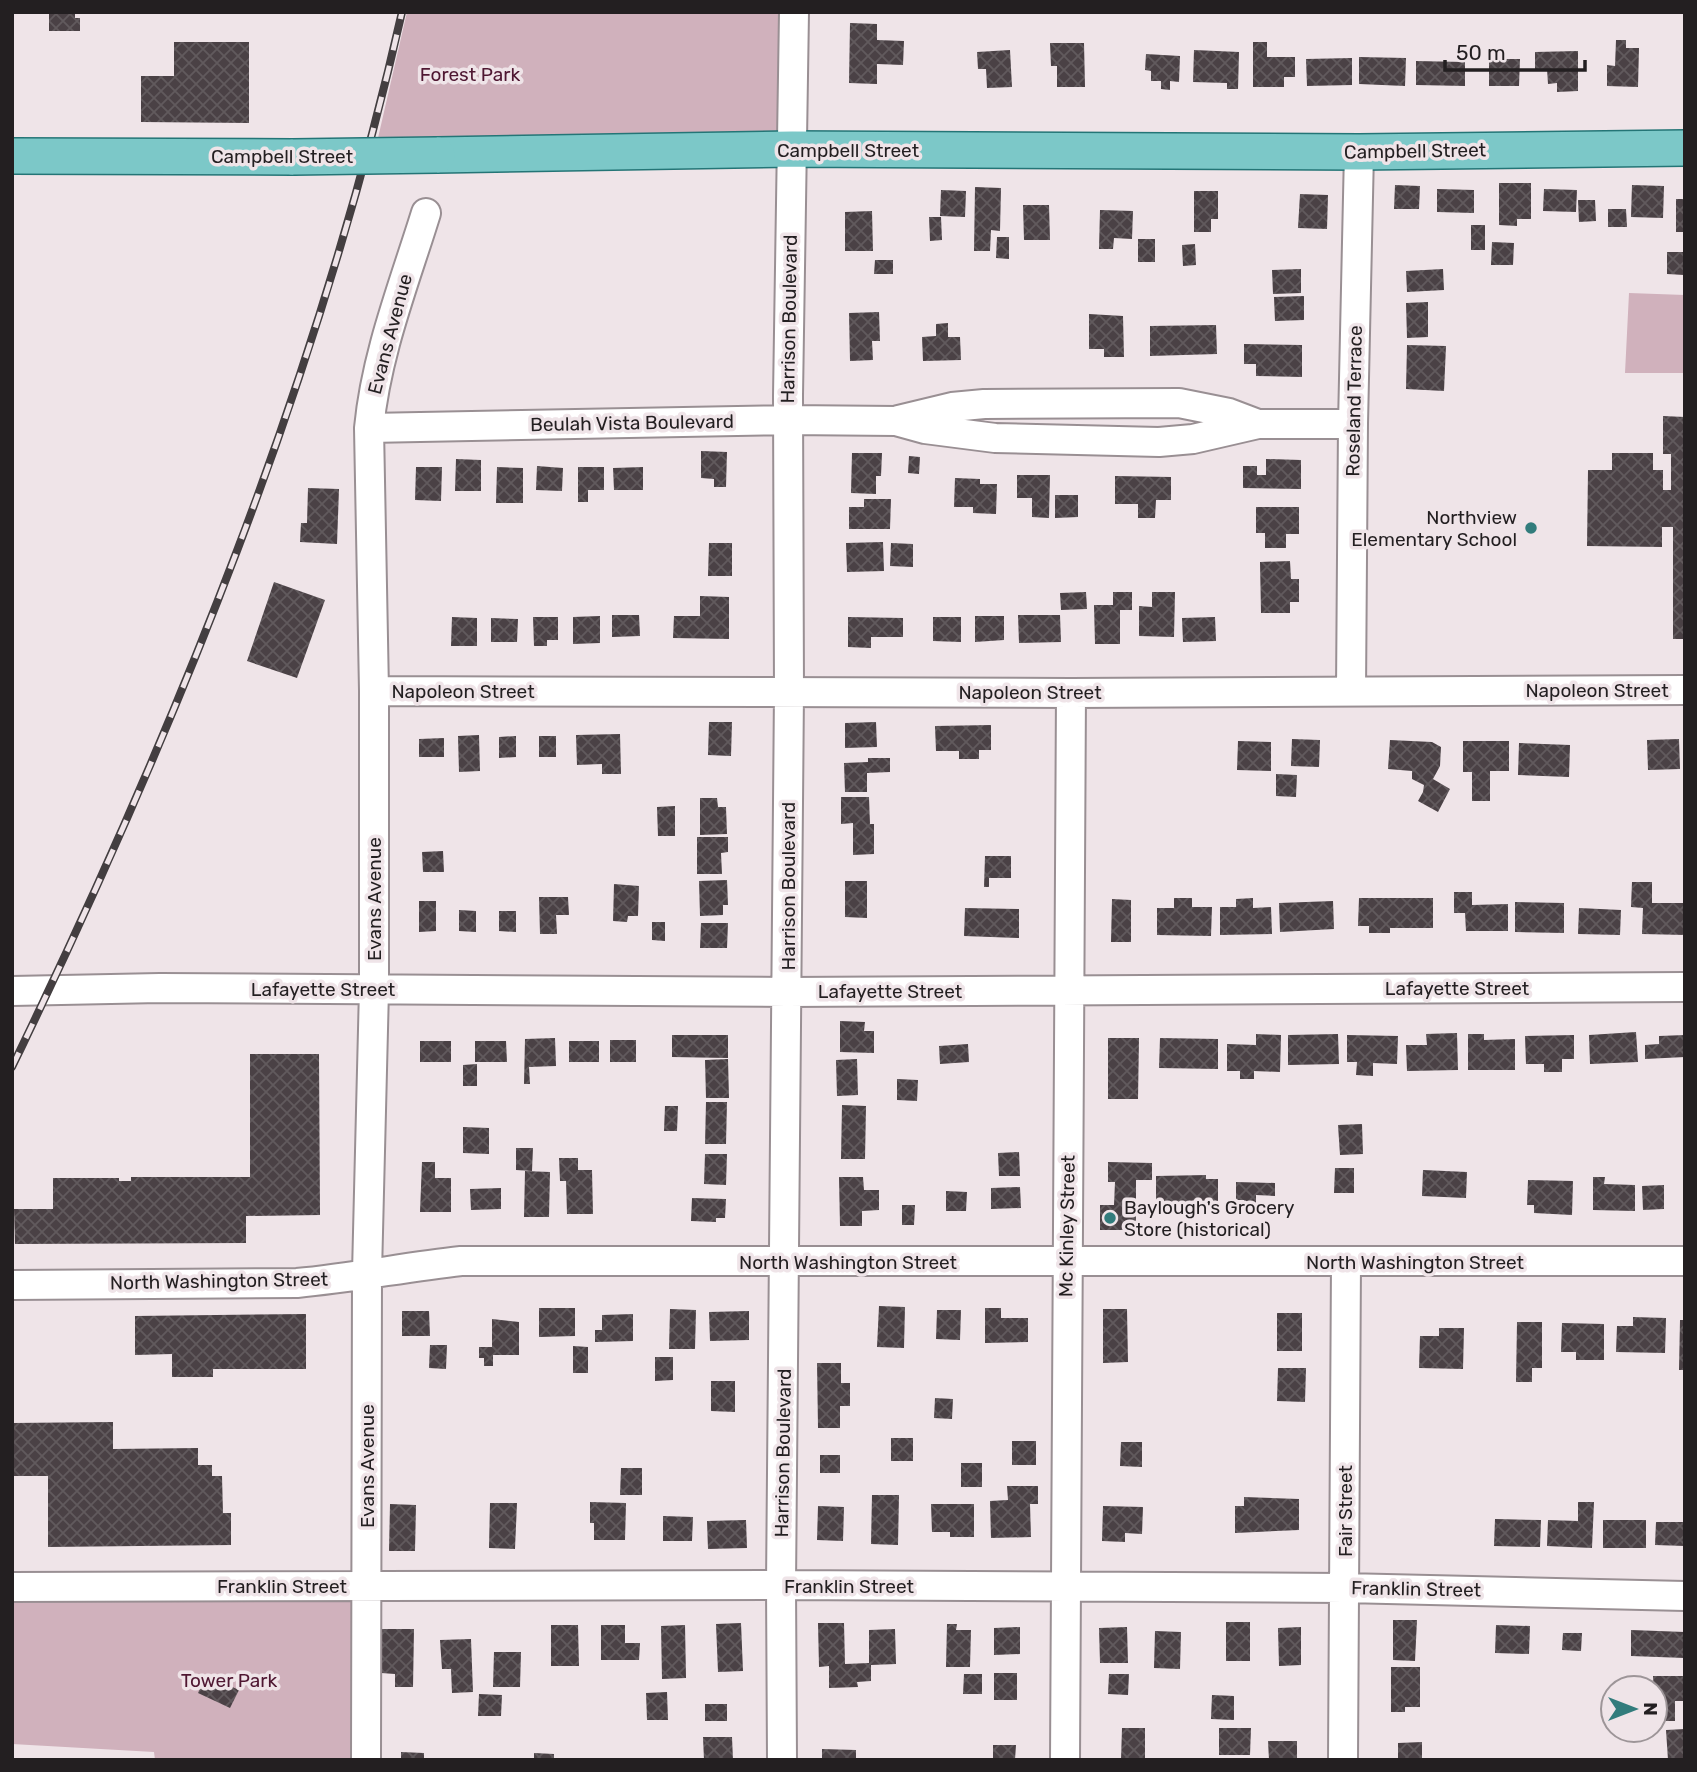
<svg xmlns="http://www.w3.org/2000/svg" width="1697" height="1772" viewBox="0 0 1697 1772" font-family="Rubik,sans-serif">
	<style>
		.green { fill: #d0b1bc }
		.building { fill: url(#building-cross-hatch) }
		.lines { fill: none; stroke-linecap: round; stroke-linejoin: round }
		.minor-casing { stroke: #998f93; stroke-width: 32 }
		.major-casing { stroke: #247576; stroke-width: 38 }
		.minor { stroke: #fff; stroke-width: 28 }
		.major { stroke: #7cc8c8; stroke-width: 35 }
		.rail-casing { stroke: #433e40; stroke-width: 8 }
		.rail { stroke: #efe4e8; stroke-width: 5; stroke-dasharray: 16; stroke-linecap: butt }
		.major-bridge-casing { stroke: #247576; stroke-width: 38; stroke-linecap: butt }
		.major-bridge { stroke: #7cc8c8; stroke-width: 35 }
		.poi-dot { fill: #327c7c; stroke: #efe4e8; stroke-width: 2.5 }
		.labels { text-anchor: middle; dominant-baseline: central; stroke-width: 7; stroke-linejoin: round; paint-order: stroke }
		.park-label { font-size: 19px; fill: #4f1732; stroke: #efe4e8 }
		.street-label { font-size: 19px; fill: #231f21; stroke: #efe4e8 }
		.poi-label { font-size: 19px; fill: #231f21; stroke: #efe4e8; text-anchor: end }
	</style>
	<defs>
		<pattern id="building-cross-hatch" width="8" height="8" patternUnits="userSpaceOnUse" patternTransform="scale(1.75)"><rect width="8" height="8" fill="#4a4145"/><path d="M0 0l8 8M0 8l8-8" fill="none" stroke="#615a5d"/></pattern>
	</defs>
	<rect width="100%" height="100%" fill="#efe4e8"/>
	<path class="green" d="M407 12H794L779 131 378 138Z
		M1629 293 1685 295V373H1625Z
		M182 1599H354V1760H155L154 1752 12 1744V1603Z"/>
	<path class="building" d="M49 12H75V18H80V31H49Z
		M850 23 877 24V40L904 41 903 65 877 64V84L849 83Z
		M1616 40H1626V48H1639L1638 87 1607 86V65L1615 66Z
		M174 42H249V123L141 122V76H174Z
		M1253 42H1267V57H1295V77H1284V87H1253Z
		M1050 43H1084L1085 87H1057V66H1051Z
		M1010 50 1012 87 987 88 986 69H978L977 52Z
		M1194 50 1239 52 1238 89H1227V83L1193 82Z
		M1578 51V91L1557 92V83L1548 84 1547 69H1535V52Z
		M1146 54 1180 56 1179 82 1170 81V90L1161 89V81H1151V71L1145 70Z
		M1359 57 1406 58 1405 86 1359 84Z
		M1352 58V85L1307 86 1306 59Z
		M1489 59H1520L1519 86H1489Z
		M1416 61 1465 62V86L1416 85Z
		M1499 183H1531V219H1517V226L1499 225Z
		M1395 185 1420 186 1419 209H1394Z
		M1632 185 1664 186 1663 218 1631 217Z
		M975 187 1001 188 1000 231 991 230 990 251H974Z
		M1437 189 1474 190V213L1437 212Z
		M1544 189 1577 190 1576 212 1543 211Z
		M941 190 966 191 965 217 940 216Z
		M1194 191H1218V219H1211V232H1194Z
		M1300 194 1328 195 1327 229 1298 228Z
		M1676 199H1685V232H1676Z
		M1578 200H1595L1596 221 1579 222Z
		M1023 205H1049L1050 240H1024Z
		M1608 209H1626L1627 227H1608Z
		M1100 210 1133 211 1132 239 1114 238 1113 249H1099Z
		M872 211 873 251H845V212Z
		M929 217H941L942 240 930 241Z
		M1471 225H1485V250H1471Z
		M997 237H1009V259L996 258Z
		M1138 239H1155V262H1138Z
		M1492 242 1514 243 1513 265H1491Z
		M1195 244 1196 265 1183 266 1182 245Z
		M1667 252H1684V275L1667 274Z
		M875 260H893V274H874Z
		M1301 269V293L1273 294 1272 270Z
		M1443 269 1444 290 1407 292 1406 271Z
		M1304 296V320L1275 321 1274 297Z
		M1428 302V337L1407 338 1406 303Z
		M879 312 880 341H872L873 360 850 361 849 313Z
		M1089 314 1123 316 1124 357H1104V349H1089Z
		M948 323V337H960L961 360 923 361 922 337 936 336V324Z
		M1216 325 1217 354 1150 356V326Z
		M1244 344 1302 345V377L1256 376V364H1244Z
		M1407 345 1446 346 1444 391 1406 389Z
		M1663 416 1685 417V639H1673V527H1662V547L1587 546 1588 470H1612V453H1653V470H1663V490H1671V454H1663Z
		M701 451 727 452 726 487H714V479L701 478Z
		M852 453H882L881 476H876V494L851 493Z
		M909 456 920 457 919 474 908 473Z
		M456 459 481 460V491H455Z
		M1266 459 1301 460V489L1243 488V466H1257V475H1266Z
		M537 466 563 468 562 491 536 490Z
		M416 467H442L441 501 415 500Z
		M497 467 523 468V503H496Z
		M578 467H604V490H588V502H578Z
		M643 467V490H614L613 468Z
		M1017 475H1050L1049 518 1032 517V498H1017Z
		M1115 476 1171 477V500H1156L1155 518H1138V504H1115Z
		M955 478 980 479V484H997L996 514 973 513V507H954Z
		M308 488 339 489 337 544 300 542 301 523H307Z
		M1055 495H1078V517L1055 518Z
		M864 499H891L890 529H849V507H864Z
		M1256 507H1299V534H1286V548H1265V533H1256Z
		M883 542 884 571 847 572 846 543Z
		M709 543H732V576H708Z
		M891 543 913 544V567L890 566Z
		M1290 561 1291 579H1299V602H1290V613H1261L1260 562Z
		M274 582 325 600 297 678 247 661Z
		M1086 592 1087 609 1061 610 1060 593Z
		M1113 592H1132V610H1120V644H1095L1094 605H1113Z
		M1152 592H1175L1174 637 1139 636V606L1152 607Z
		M700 596 729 597V639L673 638 674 616H700Z
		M612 615H639L640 636 612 637Z
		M1018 615H1060L1061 642 1019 643Z
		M600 616V643L573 644V617Z
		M975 616H1004V640L975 642Z
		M452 617 477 618V646H451Z
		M533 617H558V640H547V646H534Z
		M848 617 903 618V637H871V648L848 647Z
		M933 617H961V642L933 641Z
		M1215 617 1216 641 1183 642 1182 618Z
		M491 618 518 619 517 642H491Z
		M709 722H732L731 756 708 755Z
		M876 722 877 747 845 748V723Z
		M991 725V750H979V759H959V751H936L935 726Z
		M620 734 621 774H602V764L577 765 576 735Z
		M479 735 480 771 459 772 458 736Z
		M516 736V757L499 758V737Z
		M539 736H556V757H539Z
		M444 738V757H419V739Z
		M1292 739 1320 740 1319 767 1291 766Z
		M1679 739 1680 769 1648 770 1647 740Z
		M1390 740 1432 742 1441 747 1440 766 1433 779 1450 789 1438 812 1418 801 1423 792 1424 785 1412 779V771L1388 769Z
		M1238 741 1271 742V771L1237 770Z
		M1463 741H1509V771H1490V801H1472V772H1463Z
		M1519 743 1570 745 1569 777 1518 775Z
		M868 758H890V772L867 773V792H845L844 763 868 762Z
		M1276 774 1297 775 1296 797 1276 796Z
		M841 797H869L870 824H874V854L853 855V823L841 824Z
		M700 798H717L718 807H726L727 834 700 835Z
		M675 806V836H658L657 807Z
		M697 837H728V852L721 853 722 874H697Z
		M443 851 444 872H423L422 852Z
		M985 856H1011V878H989V887H984Z
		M727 880 728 905H723V915L700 916 699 881Z
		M845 881H867V918L845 917Z
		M1632 882H1652V903H1685V935L1642 934 1643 908 1631 907Z
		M614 884 639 886 638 916H628L627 922 613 921Z
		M1454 892H1472V905L1508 904V931H1466L1465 913H1454Z
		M539 897H568L569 915H556L557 934H540Z
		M1174 898H1192V907H1212L1211 936 1157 935V908H1174Z
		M1253 898V908L1271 907 1272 934 1220 935V907H1236V899Z
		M1359 898H1433V928H1390V933H1369V926H1358Z
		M1112 899 1131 900V942H1111Z
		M419 901H436V931L419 932Z
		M1333 901 1334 929 1280 932 1279 903Z
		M1515 902 1564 903V933L1515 932Z
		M965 908 1019 909V938L964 936Z
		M1579 908 1621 910 1620 935 1578 934Z
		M459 910 476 911V932L459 931Z
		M499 911H516V932L499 931Z
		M652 922H665V941L652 940Z
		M701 923H728L727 948H700Z
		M840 1021 865 1022 864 1031H874V1053L840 1052Z
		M1636 1032 1638 1062 1590 1064 1589 1035Z
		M1457 1033 1458 1070 1407 1071 1406 1045H1427L1426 1034Z
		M1256 1034 1281 1035 1280 1072 1254 1071V1079H1240V1071H1227V1044L1256 1045Z
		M1338 1034 1339 1064 1288 1065V1035Z
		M1468 1034H1484V1040L1515 1039V1070H1468Z
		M672 1035H728V1058L672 1057Z
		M1347 1035 1398 1036 1397 1064 1373 1063V1076L1356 1075 1357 1062H1347Z
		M1574 1035V1059H1562V1072H1544V1064H1526L1525 1036Z
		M1685 1035V1057L1645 1059V1045L1659 1044V1036Z
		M555 1038 556 1066 529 1067 530 1084H524L525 1039Z
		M1108 1038H1139L1138 1099H1108Z
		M1160 1038 1218 1039V1069L1159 1068Z
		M610 1040H636V1062H610Z
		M420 1041H451V1062H420Z
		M475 1041H506L507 1062H475Z
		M569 1041H599V1062H569Z
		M968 1044 969 1062 940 1064 939 1046Z
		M250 1054H319L320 1215 246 1216V1243L15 1244 14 1209H53V1178H119V1181H131V1177H250Z
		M728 1059 729 1098H706L705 1060Z
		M857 1059 858 1095 837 1096 836 1060Z
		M477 1064V1086H463V1065Z
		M897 1079 918 1080 917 1101 897 1100Z
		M706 1102H727L726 1144H705Z
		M842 1105 866 1106 865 1159H841Z
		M665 1106H678L677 1131H664Z
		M1362 1124 1363 1154 1340 1155 1338 1125Z
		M463 1127 489 1128V1154L463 1153Z
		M516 1148H533L532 1171 516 1170Z
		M1019 1152 1020 1176H999L998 1153Z
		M705 1154H727L726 1185 704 1184Z
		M559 1158H578V1170H592L593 1214H567L566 1181H560Z
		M422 1162H435V1178H451V1212H420Z
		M1108 1162 1152 1163V1180H1136V1230H1100V1205H1114L1115 1182H1108Z
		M1335 1168H1354V1193H1334Z
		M1423 1170 1467 1172 1466 1198 1422 1196Z
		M525 1171 550 1172 549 1217H524Z
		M1206 1175V1179H1218V1213H1188V1203H1156V1176Z
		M839 1177H863L864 1190H879V1210L862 1211V1226H840Z
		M1593 1177H1605L1604 1184 1635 1185V1211L1593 1210Z
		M1528 1180 1573 1181 1572 1215 1534 1213V1205H1527Z
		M1236 1182 1275 1183V1196L1256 1195V1207H1244V1200H1236Z
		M1664 1185V1209L1643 1210 1642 1186Z
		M1020 1187 1021 1208 991 1209V1188Z
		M501 1188V1209L471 1210 470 1189Z
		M946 1191 967 1192 966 1211H946Z
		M692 1198 726 1199 725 1218H716V1222L691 1221Z
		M902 1205H915L914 1225H902Z
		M879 1306 905 1307 904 1348 877 1347Z
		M539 1308H575V1336L539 1337Z
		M985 1308H1001V1318H1028V1342L985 1343Z
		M670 1309 696 1310 695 1349H669Z
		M1103 1309H1127L1128 1362 1103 1363Z
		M937 1310H961L960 1340 936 1339Z
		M402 1311H429L430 1336H402Z
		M749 1311V1340L710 1341 709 1312Z
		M1277 1313H1302V1351H1277Z
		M306 1314V1369H213V1377H172V1354L135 1355V1316Z
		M633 1314V1341L595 1342V1330H602V1315Z
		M1633 1317 1666 1318 1665 1353 1616 1352 1617 1326H1633Z
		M492 1319 519 1322V1355H493V1366H484V1358H479V1347H492Z
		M1680 1320H1685V1370H1679Z
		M1517 1322H1542V1368H1532V1382H1516Z
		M1562 1323 1604 1324V1360H1576V1352H1561Z
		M1439 1328H1464L1463 1369 1419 1368 1420 1336H1439Z
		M430 1345H447L446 1369 429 1368Z
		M573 1346 588 1347V1373H573Z
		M655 1357H673V1380L655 1381Z
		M817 1363H841V1383H850V1406H840V1428H818Z
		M1278 1368H1306L1305 1402 1277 1401Z
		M711 1381H735V1412L711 1411Z
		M935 1398 953 1399 952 1419 934 1418Z
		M113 1422V1449L198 1448V1465H212V1476H222L223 1513H231V1545L48 1547V1476H12V1423Z
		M891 1438H913V1461H891Z
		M1012 1441H1036V1465H1012Z
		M1121 1442H1142V1467L1120 1466Z
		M820 1455H840V1473H820Z
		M961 1463H982V1487H961Z
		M621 1468H642V1495H620Z
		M1007 1486H1038V1504H1030L1031 1537 991 1538 990 1501 1008 1500Z
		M872 1495H899L898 1545 871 1544Z
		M1244 1497 1299 1499V1530L1235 1533V1506H1244Z
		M590 1502 626 1503 625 1540H594V1523H590Z
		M1578 1502H1594L1592 1548 1547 1546 1548 1520 1578 1521Z
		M490 1503H517L515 1549 489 1548Z
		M390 1504 416 1505 415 1551H389Z
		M931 1504H974V1537H950V1532H932Z
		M818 1506 844 1507 843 1541 817 1540Z
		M1103 1506 1143 1507 1142 1534 1125 1533V1542L1102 1541Z
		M663 1516 693 1517 692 1541H663Z
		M1495 1519 1541 1520 1540 1547 1494 1546Z
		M746 1520 747 1548 708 1549 707 1521Z
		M1603 1520H1646V1548H1603Z
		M1656 1522H1685V1546L1655 1545Z
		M1393 1620H1417L1415 1661 1393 1660Z
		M1226 1622H1250V1661H1226Z
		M741 1623 743 1671 718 1672 716 1624Z
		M818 1623H844L845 1664 869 1663V1630L895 1629 896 1664 871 1665V1681L857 1682 858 1687 829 1688V1666L819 1667Z
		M947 1624H957L956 1630H971L970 1667H946Z
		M551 1625H578L579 1666H551Z
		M601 1625H625V1643H640L639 1660H601Z
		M685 1625 686 1678 662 1679 661 1626Z
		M1496 1625 1530 1626 1529 1654 1495 1653Z
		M1020 1627V1654L994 1655V1628Z
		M1127 1627 1128 1663H1100L1099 1628Z
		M1301 1627V1665L1279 1666 1278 1628Z
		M382 1629H414L413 1687H395V1674L381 1673Z
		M1631 1630 1685 1632V1658L1631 1656Z
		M1155 1631 1181 1632 1180 1669 1154 1668Z
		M1563 1633H1582L1581 1651 1562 1650Z
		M471 1639 473 1692 452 1693 451 1669H442L440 1640Z
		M494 1652H521L520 1687H493Z
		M1391 1667H1420V1707H1405V1712H1391Z
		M994 1673H1017V1700H994Z
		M964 1674H982V1694H963Z
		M1109 1674H1129L1128 1695 1108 1694Z
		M206 1675 239 1690 230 1708 198 1693Z
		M1653 1676H1685V1701H1675V1721H1655Z
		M667 1692 668 1720H647L646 1693Z
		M479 1694 502 1695 501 1716H478Z
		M1212 1695 1234 1696V1720L1211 1719Z
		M705 1704H727V1721H705Z
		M1122 1728H1145V1760H1121Z
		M1219 1728H1251L1250 1755H1219Z
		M1685 1729V1760H1668L1666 1730Z
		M703 1737H732L733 1760H704Z
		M1268 1741H1297V1760H1269Z
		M1422 1742V1760H1398V1743Z
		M993 1745H1016L1015 1760H993Z
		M822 1749 856 1750V1760H822Z
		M401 1752 424 1753V1760H401Z
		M534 1753 554 1754V1760H534Z"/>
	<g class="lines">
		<defs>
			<path id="minor" d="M898 420 952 407 984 404 1179 403 1229 413 1258 424
				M369 428 788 420 896 421 925 429 995 438 1159 442 1193 439 1258 424H1353
				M374 691 1071 693 1685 690
				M1351 691 1353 424 1359 152
				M12 991 160 988 787 992 1685 987
				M12 1285 297 1283C352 1278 406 1267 461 1261H1685
				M12 1587 781 1585 1344 1588 1685 1596
				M366 1760 367 1273 374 989V691L369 428C376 354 404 284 426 213
				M782 1760 781 1585 789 691 788 396 794 12
				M1065 1760 1071 693
				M1343 1760 1346 1262"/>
			<path id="major" d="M437 155 792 149 1359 152 1685 148
				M12 156 293 157"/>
		</defs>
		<use href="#minor" class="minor-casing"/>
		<use href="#major" class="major-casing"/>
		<use href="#minor" class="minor"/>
		<use href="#major" class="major"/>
		<defs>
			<path id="rail" d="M12 1067C175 730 319 379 402 12"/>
		</defs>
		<use href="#rail" class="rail-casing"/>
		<use href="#rail" class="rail"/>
		<defs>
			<path id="major-bridge" d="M293 157 437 155"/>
		</defs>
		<use href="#major-bridge" class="major-bridge-casing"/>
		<use href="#major-bridge" class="major-bridge"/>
	</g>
	<g class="poi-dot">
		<circle cx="1531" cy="528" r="7"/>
		<circle cx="1110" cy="1218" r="7"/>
	</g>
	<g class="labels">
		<g class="park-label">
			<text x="470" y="74">Forest Park</text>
			<text x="229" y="1680">Tower Park</text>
		</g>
		<g class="street-label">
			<text x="848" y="150">Campbell Street</text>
			<text transform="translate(1415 151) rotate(-1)">Campbell Street</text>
			<text x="282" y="156">Campbell Street</text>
			<text transform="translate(789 319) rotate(-89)">Harrison Boulevard</text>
			<text transform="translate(390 334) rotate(-75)">Evans Avenue</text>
			<text transform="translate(1354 401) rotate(-89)">Roseland Terrace</text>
			<text transform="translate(632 423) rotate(-1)">Beulah Vista Boulevard</text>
			<text x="1597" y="690">Napoleon Street</text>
			<text x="463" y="691">Napoleon Street</text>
			<text x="1030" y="692">Napoleon Street</text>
			<text transform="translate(788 886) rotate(-90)">Harrison Boulevard</text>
			<text transform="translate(374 899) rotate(-90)">Evans Avenue</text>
			<text x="1457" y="988">Lafayette Street</text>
			<text x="323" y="989">Lafayette Street</text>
			<text x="890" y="991">Lafayette Street</text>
			<text transform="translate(1067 1226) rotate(-89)">Mc Kinley Street</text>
			<text x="848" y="1262">North Washington Street</text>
			<text x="1415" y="1262">North Washington Street</text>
			<text transform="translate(219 1281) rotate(-1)">North Washington Street</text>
			<text transform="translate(783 1453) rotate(-89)">Harrison Boulevard</text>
			<text transform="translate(367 1466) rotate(-90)">Evans Avenue</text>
			<text transform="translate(1345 1511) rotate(-90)">Fair Street</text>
			<text x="282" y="1586">Franklin Street</text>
			<text x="849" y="1586">Franklin Street</text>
			<text transform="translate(1416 1589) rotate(1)">Franklin Street</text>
		</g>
		<g class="poi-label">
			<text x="1517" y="517">Northview<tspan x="1517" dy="22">Elementary School</tspan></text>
			<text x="1124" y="1207" text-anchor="start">Baylough's Grocery<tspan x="1124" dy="22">Store (historical)</tspan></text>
		</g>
	</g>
	<rect width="1697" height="1772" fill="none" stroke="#231f21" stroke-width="28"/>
	<g transform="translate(1634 1709) rotate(90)"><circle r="33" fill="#efe4e8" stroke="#9d9598" stroke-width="2"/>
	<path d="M0-5L12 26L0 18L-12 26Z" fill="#327c7c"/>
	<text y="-10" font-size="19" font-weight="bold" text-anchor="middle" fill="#231f21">N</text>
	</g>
	<path d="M1445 60v10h140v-10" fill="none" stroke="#231f21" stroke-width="3.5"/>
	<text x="1456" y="60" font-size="21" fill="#231f21" stroke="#efe4e8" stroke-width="5" paint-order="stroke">50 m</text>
</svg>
